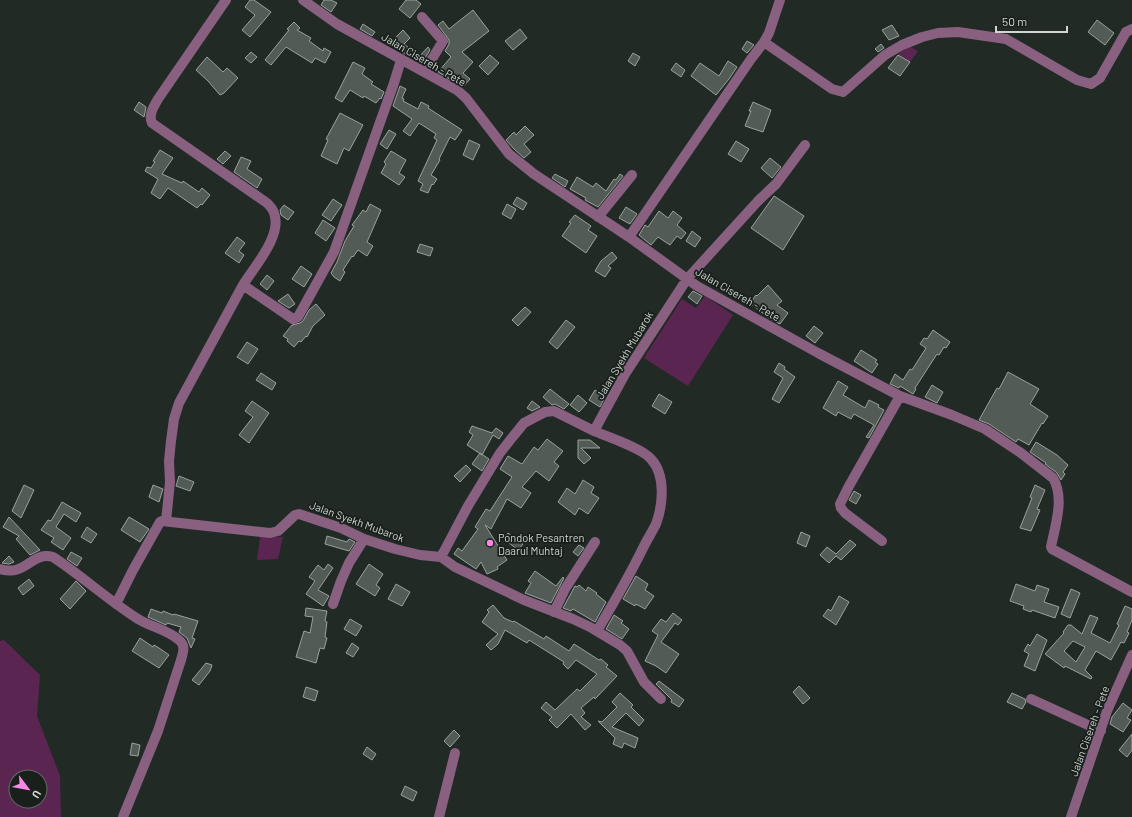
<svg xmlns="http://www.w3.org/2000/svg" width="1132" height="817" viewBox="0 0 1132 817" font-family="Barlow,sans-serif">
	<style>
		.green { fill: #5a2651; fill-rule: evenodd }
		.building { fill: #525b56; stroke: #99a29d; fill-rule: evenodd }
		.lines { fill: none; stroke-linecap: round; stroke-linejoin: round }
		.minor { stroke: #896080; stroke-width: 10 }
		.poi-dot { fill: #fb87e5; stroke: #19201c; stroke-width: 1.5 }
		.labels { text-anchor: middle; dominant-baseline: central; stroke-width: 3.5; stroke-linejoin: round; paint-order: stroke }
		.street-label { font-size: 11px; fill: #d1d6d3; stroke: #19201c }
		.poi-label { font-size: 11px; fill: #d1d6d3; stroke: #19201c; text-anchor: start }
	</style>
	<rect width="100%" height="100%" fill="#222a26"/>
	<path class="green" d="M907 45 918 51 910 62 898 55Z
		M705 296 733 315 688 386 644 358 682 299 696 308Z
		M260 537H283L278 559 257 560Z
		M4 640 40 675 37 716 60 776 61 817H0V641ZM16 777H40V801H16Z"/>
	<path class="building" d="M250 0H254L271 12 250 37 242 30 255 15 245 7Z
		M324 0H331L337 3 331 12 321 5Z
		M406 0H416L421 4 410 18 399 9Z
		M473 10 489 31 462 52 473 62 463 73 470 79 463 87 438 72 451 57 445 51 449 44V40L438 25 443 21 449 29Z
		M1097 20 1114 33 1105 45 1088 32Z
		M294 22 300 28 297 30 311 38 309 41 323 51 324 48 331 52 325 63 315 58 312 63 286 47 271 65 265 60 289 30 287 29Z
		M363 24 375 32 372 36 360 29Z
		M892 25 899 36 889 40 882 30Z
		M520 29 527 38 513 50 505 41Z
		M403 30 410 38 404 44 414 52 410 57 389 44Z
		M747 41 754 45 747 53 742 49Z
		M881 44 884 48 878 52 875 49Z
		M428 47 430 50 422 63 417 59Z
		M251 52 257 57 251 63 245 58Z
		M633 53 640 57 635 66 628 61Z
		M490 55 499 63 488 75 479 66Z
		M898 55 910 62 900 76 888 68Z
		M207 57 223 72 227 68 238 78 224 93 220 95 208 81 196 70Z
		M728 61 737 67 729 79 716 95 691 76 700 63 719 76Z
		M353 62 365 68 362 74 373 82 371 84 384 92 381 99 380 98 376 103 364 96 363 98 350 90 342 102 335 98Z
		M676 63 685 70 681 77 671 70Z
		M400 86 406 89 402 98 404 99 403 101 418 109 421 102 429 106 428 108 462 130 455 140 450 137 439 159 440 160 431 175 437 179 433 185 432 184 428 193 420 190 423 184 418 181 437 140 434 138 436 134 419 123 410 136 403 131 412 119 393 106Z
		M139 102 146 107 144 117 134 110Z
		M753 102 771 110 763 132 745 126 751 111H749Z
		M340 113 363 125 349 151 344 148 337 164 321 156 328 140 326 139Z
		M525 126 534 135 524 144 531 152 524 158 514 149 506 140 514 132 516 135Z
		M389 130 396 134 387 149 380 144Z
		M469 140 480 145 473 160 463 155Z
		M736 141 749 149 741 162 728 154Z
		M160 150 173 158 162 174 182 183 183 181 199 192 202 188 210 195 202 205 201 204 197 208 168 188 160 199 151 193 158 179 145 171 147 167 151 168 155 162 153 161Z
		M225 151 231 156 223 164 217 159Z
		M391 151 406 160 399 173 405 177 399 185 381 173 386 164 384 162Z
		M241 157 251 161 247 169 262 179 257 188 234 172Z
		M770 158 781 167 772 178 761 168Z
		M555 174 568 181 565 187 552 178Z
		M620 174 623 176 598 207 585 200 586 198 570 189 577 177 593 187 596 183 606 191 614 179 616 180Z
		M774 196 804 216 783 250 751 228Z
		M517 197 527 203 523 210 513 204Z
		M333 199 342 205 331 221 322 215Z
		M370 204 381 210 367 242 373 246 367 256 358 250 353 257 352 256 343 270 345 272 340 281 334 277 331 273 337 262 345 241 354 226 352 225 363 210 366 212Z
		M507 204 516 209 511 219 502 214Z
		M284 205 294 212 288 220 281 215 280 210Z
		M626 207 637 214 630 224 619 218Z
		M659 211 668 218 673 211 682 218 677 225 686 233 681 239 677 236 670 245 658 237 651 245 639 235 645 225 648 227Z
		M575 215 591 226 588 230 597 236 586 253 562 236 571 223 569 222Z
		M323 220 335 228 326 241 315 233Z
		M692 231 701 238 695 247 686 241Z
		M237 237 245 243 239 251 244 255 239 263 225 253Z
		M420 244 433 248 430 256 417 252Z
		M612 252 617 258 608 266 611 268 605 277 595 271 601 261Z
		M301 266 312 274 304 287 292 279Z
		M267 275 274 281 267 290 260 284Z
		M768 285 782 301 777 305 788 313 780 324 770 319 750 303 756 295 757 296Z
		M693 291 702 296 697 304 688 297Z
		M288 294 295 304 289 308 278 301Z
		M316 304 325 315 313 326 307 337 306 336 301 342 299 341 294 347 287 341 288 339 283 336 292 325 300 323 303 321 309 310Z
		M525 307 531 312 518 326 512 320Z
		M566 320 575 327 557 349 549 342Z
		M814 326 823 333 815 343 806 336Z
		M933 330 950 342 946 348 944 347 939 355 937 354 915 388 916 389 913 394 900 386 899 388 890 384 895 374 903 380 910 369 912 370 926 348 920 344 924 338 927 339Z
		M247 342 258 349 248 364 237 357Z
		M861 350 877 360 875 362 878 364 872 373 854 361Z
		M779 363 785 367 784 369 795 377 779 403 772 399 783 378 774 372Z
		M1008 372 1039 389 1030 404 1048 416 1043 424 1042 423 1029 445 1018 439 1016 442 989 424 979 420 997 388 999 389Z
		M261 373 276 383 272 390 256 380Z
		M838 381 848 387 843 395 865 408 869 400 879 405 878 407 884 410 869 438 866 437 874 425 854 414 851 419 838 412 836 416 823 408Z
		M932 385 943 392 937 403 925 397Z
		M550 389 569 404 564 409 555 404 552 405 543 397Z
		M595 390 605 397 600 407 589 400Z
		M659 394 672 402 665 414 652 406Z
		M578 395 587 403 579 412 570 405Z
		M252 401 269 413 249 443 239 435 253 417 245 411Z
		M532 401 540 407 532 411 527 408Z
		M472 426 492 433 496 428 503 433 499 439 493 435 482 455 467 445 473 435 469 432Z
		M547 439 563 451 554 462 559 466 549 481 536 471 522 487 531 493 521 508 507 499 491 529 485 525 507 560 497 567 498 569 487 574 481 562 476 569 454 554 458 548 462 551 478 529 475 527 486 509 490 511 512 477 500 469 508 456 522 464 534 447 538 450Z
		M578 440H590L600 448H581L591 458 584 464 578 458Z
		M1036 442 1057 455 1068 465 1063 472 1065 474 1061 480 1057 473 1045 464 1046 463 1030 452Z
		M480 453 489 459 482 471 472 464Z
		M466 465 471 470 460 482 454 476Z
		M179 476 194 482 190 491 176 486Z
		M583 480 594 487 591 493 599 498 588 514 579 508 575 515 558 502 567 488 575 494Z
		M24 485 34 490 21 518 12 511Z
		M153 485 163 489 159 502 149 497Z
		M1035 485 1045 490 1037 509 1040 510 1031 531 1020 528 1032 498 1030 497Z
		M854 491 861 495 856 504 849 500Z
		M62 502 81 513 76 522 64 514 56 527 71 538 63 550 51 542 54 538 41 530 48 520 51 521Z
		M9 517 40 550 30 555 16 539 19 536 3 527Z
		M129 517 149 529 140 542 121 530Z
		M87 527 97 534 91 543 81 537Z
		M801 532 810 536 806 547 797 543Z
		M508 533 523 544 518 550 504 539Z
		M327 536 347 542 349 539 355 542 349 551 325 544Z
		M850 540 856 545 841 560 836 556 829 563 820 555 827 547 836 554Z
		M579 545 584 548 578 556 573 552Z
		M71 552 82 558 77 566 67 559Z
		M9 556 14 562 9 564 2 563Z
		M328 564 333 568 318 590 329 596 323 606 306 594 315 581 309 577 318 565 324 570Z
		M369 564 383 574 376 585 380 588 375 596 356 584Z
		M535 571 556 586 563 577 564 578 551 603 525 593 531 583 528 581Z
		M636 576 648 584 645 590 654 596 645 609 636 604 635 606 623 599Z
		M29 579 34 586 23 595 18 588Z
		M76 581 86 591 70 609 60 599Z
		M396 584 410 592 402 606 388 599Z
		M1016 584 1035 591 1037 585 1049 589 1044 602 1059 607 1055 618 1032 610 1031 612 1023 609 1024 606 1010 601Z
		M579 585 586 591 588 587 597 593 596 594 606 602 595 622 573 609 571 611 563 608 575 586 577 587Z
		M1071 589 1080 593 1070 618 1061 614Z
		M839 596 849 602 836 625 823 616 828 609 831 611Z
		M493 605 504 618 513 622 514 621 544 639 546 636 569 651 574 644 599 660 601 659 608 665 606 667 617 676 595 699 594 697 581 708 585 713 581 717 591 725 585 730 571 714 557 728 549 720 552 717 541 708 546 702 555 710 577 689 580 691 597 674 576 660 568 669 563 664 564 662 529 640 527 643 505 630 498 644 491 650 486 645 498 634 482 622 489 612 487 610Z
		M1125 606 1132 609V620L1127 632 1129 633 1124 643 1121 642 1111 660 1096 651 1085 670 1092 677 1091 679 1065 666 1064 668 1045 654 1064 633 1063 632 1068 625H1071L1082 634 1090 615 1098 618 1091 633 1110 643 1119 625 1117 624ZM1073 641 1085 647 1076 662 1064 651Z
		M306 608 327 611 325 621 327 622 325 637 327 638 324 649 320 648 316 663 296 657 304 631 310 633 313 617 305 616Z
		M151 609 162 613 163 611 173 615 174 614 198 621 192 638 195 639 191 648 187 638 179 632 181 627 167 623 166 625 148 617Z
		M673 613 682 620 678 625 675 623 661 642 679 654 666 673 656 666 645 661 658 635 652 631 661 619 666 622Z
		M614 615 623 621 621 623 629 629 622 639 606 629Z
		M350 619 362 626 356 636 344 629Z
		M1037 634 1047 640 1035 671 1024 666 1029 654 1024 651 1028 644 1030 646Z
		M140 638 153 647 154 645 159 648 169 655 159 668 132 651Z
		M352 643 359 648 353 657 346 653Z
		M206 663 212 665 210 671 199 685 192 680Z
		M659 681 684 700 679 707 671 702 672 700 656 684Z
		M799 686 810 698 803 704 793 692Z
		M306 687 318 691 315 701 303 697Z
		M620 693 633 705 631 707 644 720 639 726 626 713 612 727 638 738 635 748 624 743 622 748 613 744 615 738 598 721 602 722 617 707 612 702Z
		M1012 693 1025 699 1026 702 1022 709 1007 702Z
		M1123 703 1132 710 1127 718 1131 720 1123 732 1110 724 1112 717Z
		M454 730 460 736 450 747 444 741Z
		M1132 734V750L1127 757 1119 750Z
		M132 743 140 745 138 756 130 755Z
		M367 747 376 754 372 760 363 754Z
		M405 786 417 792 413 801 401 795Z"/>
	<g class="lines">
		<path class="minor" d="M226 0 158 99C154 106 148 115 152 123L267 203C270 206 273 209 274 213 283 235 254 267 243 285L293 319 298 317 334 252 394 83 401 60
			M303 0 337 24 457 90 466 98 509 154 534 174 629 237 697 286 818 353 900 396 952 415 985 429 1021 453 1053 478C1065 498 1055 526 1051 547L1052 549 1132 592
			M422 17 443 41 424 72
			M764 42 832 89 843 92 885 55 902 45 922 37 938 33 958 32 1006 39 1077 80 1091 84 1100 78 1126 32 1132 29
			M598 217 632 175
			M629 237 751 59 764 42 769 33 780 0
			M594 431C608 437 642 448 651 459 666 475 663 505 656 524 652 532 647 540 643 548 629 577 613 604 597 631
			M166 521 170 482 169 461 171 441 174 419 179 403 243 285
			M882 541 845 513 841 508 840 504 849 486 900 396
			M441 557 468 506 500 453 511 439 524 423 545 412 554 411 594 431 625 374 687 279 758 201 776 184 805 145
			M441 557 455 567 524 600 573 619 590 627 620 645 627 651 644 682 661 699
			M0 569C27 577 31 551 53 557 82 576 108 600 138 619 151 627 168 630 179 640 186 645 183 653 181 660L158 731 123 817
			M116 604 133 570 160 522 162 521 270 533 278 531 295 515 299 514 341 528 364 539 395 549 420 555 441 557
			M333 604 341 581 349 563 364 539
			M554 612 565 589 595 542
			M1031 699 1101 731
			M439 817 455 753
			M1071 817 1107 711 1132 655"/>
	</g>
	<circle class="poi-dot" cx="490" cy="543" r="4"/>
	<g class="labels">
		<g class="street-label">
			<text transform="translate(424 59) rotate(30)">Jalan Cisereh - Pete</text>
			<text transform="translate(738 294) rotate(30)">Jalan Cisereh - Pete</text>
			<text transform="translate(624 355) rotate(-59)">Jalan Syekh Mubarok</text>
			<text transform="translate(357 521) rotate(20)">Jalan Syekh Mubarok</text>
			<text transform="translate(1089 731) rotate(-70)">Jalan Cisereh - Pete</text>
		</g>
		<g class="poi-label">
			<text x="498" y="537">Pondok Pesantren<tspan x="498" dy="13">Daarul Muhtaj</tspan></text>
		</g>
	</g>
	<g transform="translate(28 789) rotate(122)"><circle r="19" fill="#19201c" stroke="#636965"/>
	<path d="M0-3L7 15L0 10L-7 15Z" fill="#fb87e5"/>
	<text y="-6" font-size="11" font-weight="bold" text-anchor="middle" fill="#d1d6d3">U</text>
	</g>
	<path d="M996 26v6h71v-6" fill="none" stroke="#d1d6d3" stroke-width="2"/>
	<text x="1002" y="26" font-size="12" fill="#d1d6d3" stroke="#19201c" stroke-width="3" paint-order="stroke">50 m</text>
</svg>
